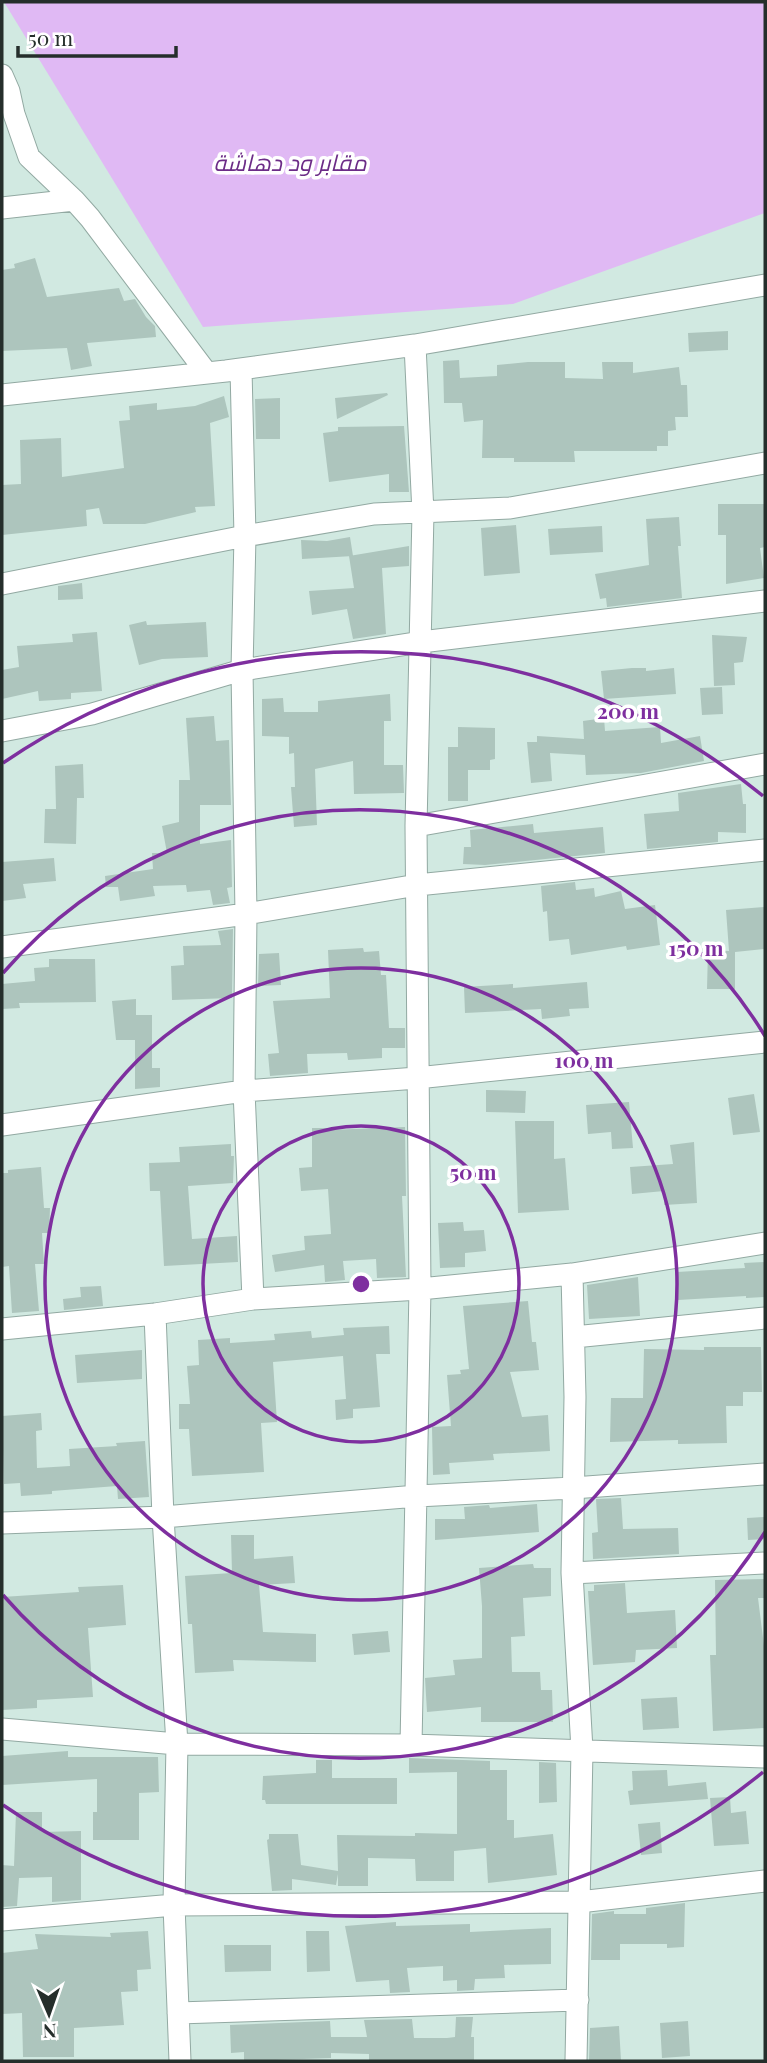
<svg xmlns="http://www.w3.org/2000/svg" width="767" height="2063" viewBox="0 0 767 2063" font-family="'Playfair Display',Cairo,serif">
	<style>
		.green { fill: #e0b9f4 }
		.building { fill: #adc5bd }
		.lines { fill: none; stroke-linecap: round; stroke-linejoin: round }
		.minor-casing { stroke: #92a9a2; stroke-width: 23 }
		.minor { stroke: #fff; stroke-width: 21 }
		.ring { fill: none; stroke: #7e2f9f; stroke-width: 3.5 }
		.labels { text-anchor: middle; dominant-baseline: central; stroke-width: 7; stroke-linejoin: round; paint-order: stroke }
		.park-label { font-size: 23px; font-style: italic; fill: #6c2c87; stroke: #fff }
		.centre { fill: #7e2f9f; stroke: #fff; stroke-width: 3.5 }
		.ring-label { font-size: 21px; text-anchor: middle; font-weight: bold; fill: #7e2f9f; stroke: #fff; stroke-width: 7; stroke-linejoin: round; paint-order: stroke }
	</style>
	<rect width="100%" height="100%" fill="#d1e9e1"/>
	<path class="green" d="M4 2H765V213L513 304 203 327Z"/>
	<path class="building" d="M35 258 47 297 119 288 124 301 135 299 146 317 155 326 156 337 87 343 92 366 71 370 67 348 2 351V270L15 268 14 264Z
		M728 331V350L689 352 688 333Z
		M459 360 460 378 497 376V365L528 362H565V378L603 379 602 362H633V373L679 367 681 385H687L688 417H675L676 430 668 431V446H657V451H574L575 462H514V458H482L483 420 464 422 462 403H444L443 361Z
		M387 393 388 395 337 419 335 398Z
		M224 396 229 417 210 423 215 506 195 507 196 512 145 524H103L99 508 86 510 87 526 2 535V485L21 484 20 440 61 438 62 477 124 468 119 421 130 420 129 406 157 403V410L195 406Z
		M280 398V439H256L255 399Z
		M404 426 409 492H389V474L329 482 323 433 338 431V427Z
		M718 504H765V547L760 548 764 578 726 584V535H718Z
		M679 517 681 546H678L682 598 607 607 606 598 600 599 595 574 649 565 646 519Z
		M516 525 520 573 484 576 481 528Z
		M602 526 603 552 550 555 548 529Z
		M350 537 353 556 302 559 301 540 327 541Z
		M409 546V566L382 568 386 634 353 639 347 609 312 615 309 591 354 588 349 556Z
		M82 583 83 599 58 600V586Z
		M146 621 147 625 206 622 208 657 162 659 139 665 129 625Z
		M97 632 102 691 71 693V699L39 701 38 691 2 699V670L19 667 17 646 73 642 72 634Z
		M712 635 747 637 743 662 734 663 735 685 714 686Z
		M632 668H646V671L674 668 676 694 604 699 601 671Z
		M722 687 723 714 702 715 700 688Z
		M390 694 391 721H384V765H403L404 793 354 794 353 761 315 769 317 825 294 827 291 787H295L294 753 289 754V737L262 736V699L283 698 284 712H318V701Z
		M214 716 216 741 229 740 231 805H200V844L231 840 232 887 227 888 230 903 213 905 210 890 187 892 186 885 153 886 155 896 120 901 118 887H106L105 876 153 869 152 853H167L162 826 179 822V780H190L186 718Z
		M604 718 605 731 660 727 661 743 700 736 704 761 641 773 586 775 585 755 550 753 552 781 531 783 527 742H537V736L584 739 583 721Z
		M458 727 495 728V759L490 760V770H468V801H448V747H458Z
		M83 764 84 798H77L76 844 44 843 45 809H56L55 766Z
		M741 784 743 804H746V833L718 832V842L647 849 644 814 679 811 678 793Z
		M533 824 534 833 603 827 605 853 485 865 463 864 464 847H471L470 830Z
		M54 858 56 881 23 884 26 898 2 901V862Z
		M575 882 576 890 594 888 595 897 621 891 625 909 655 905 660 945 627 950 626 946 571 955 569 939 549 941 547 911 543 912 541 886Z
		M765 907V949L735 952V989H707L708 950 729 951 726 910Z
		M233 929 232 998 172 1000 171 966 184 965 183 946 221 945 218 931Z
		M363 948 364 952 379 951 381 975H386L389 1028H405V1048H382V1058L348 1060 347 1053 307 1054 308 1073 270 1076 268 1054 279 1053 273 1001 330 998 328 950Z
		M279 953 281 985 258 986 259 954Z
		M49 959H95L96 1002 19 1003 20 1008 2 1009V984L35 981 34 968 49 967Z
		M587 982 589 1008 569 1009 570 1016 542 1019 541 1009 465 1013 464 987 513 984V988Z
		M136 999V1015H152V1068H160V1087L135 1089V1040H116L112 1001Z
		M486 1090 526 1091 525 1113 486 1112Z
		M754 1094 760 1132 733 1135 728 1098Z
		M629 1102 633 1148 612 1149 611 1132 588 1134 586 1105Z
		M515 1121H554V1159L565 1158 569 1210 518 1213Z
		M405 1127 406 1196H402L406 1277 377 1278 376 1259 343 1261 345 1280 325 1282 324 1265 275 1272 272 1255 305 1250 304 1236 331 1234 328 1189 301 1191 299 1168 312 1167V1128H328V1130Z
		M694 1142 697 1203 664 1205V1191L632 1194 630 1167 673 1164 670 1145Z
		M231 1144V1156H234L233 1183 188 1186 192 1239 237 1236 238 1262 164 1266 160 1191H150L149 1163 180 1162 179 1147Z
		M41 1167 44 1208H50L49 1233H42L44 1264H35L39 1311 12 1313 9 1266 2 1267V1173H8V1170Z
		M463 1222 464 1231 484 1230 486 1251 465 1253V1267L440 1268 438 1223Z
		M765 1262V1297L746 1298V1296L678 1300 677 1272 745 1268 744 1263Z
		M638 1277 640 1316 589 1319 587 1285Z
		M101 1286 103 1306 64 1310 63 1299 81 1297 80 1287Z
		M528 1301 532 1342H536L539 1370 510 1372 522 1417 548 1415 550 1451 493 1454 494 1460 449 1463 450 1474 433 1475 432 1427 451 1426 447 1375 461 1374 460 1370 469 1369 463 1306Z
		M389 1326 390 1354H376L380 1407 353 1409V1418L336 1420 335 1400 346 1399 343 1356 273 1362 277 1422 261 1423 264 1472 192 1476 189 1429H179V1404H190L187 1366 199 1365 198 1340 230 1338V1343L275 1340 274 1334 311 1331 312 1338 344 1335 343 1328Z
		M704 1347H761L762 1392H743V1406H726L727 1443 678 1444V1440L610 1442 611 1398H643L644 1349 704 1350Z
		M142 1350V1379L77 1383 75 1355Z
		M41 1413 42 1430 36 1431 37 1468 70 1466 69 1449 117 1446 116 1443 145 1441 149 1497 118 1499 117 1486 52 1491V1494L21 1496 20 1483 4 1484 2 1416Z
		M621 1498 623 1529 678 1528 679 1554 593 1559 592 1533 598 1532 596 1499Z
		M537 1504 539 1532 435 1540V1519H465L464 1507 489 1505 490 1508Z
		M765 1517V1539L748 1540 747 1518Z
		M231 1535H254V1559L293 1556 295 1583 259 1585 263 1632 316 1634V1662L233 1660 234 1671 195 1673 192 1624H188L185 1576 232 1573Z
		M533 1564 534 1568H551V1596L523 1598 525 1636 511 1637 512 1672H540L541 1690H552L553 1722H481V1707L427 1712 425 1678 455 1675 453 1660 482 1658V1606L479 1568Z
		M765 1579V1598H758L765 1654V1728L713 1731 710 1655H716L715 1580Z
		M625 1583 627 1613 675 1610 677 1648 636 1650 635 1662 593 1665 588 1591H594V1585Z
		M123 1585 126 1625 88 1628 93 1697 37 1700V1708L2 1710V1597L79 1592 78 1587Z
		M388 1631 390 1652 354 1655 352 1634Z
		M677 1697 679 1728 643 1730 641 1699Z
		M68 1751V1757H158L159 1792 139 1793V1840H93V1812H97V1779L2 1785V1756Z
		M409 1758 490 1761V1770H507V1820H514V1838L553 1834 557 1875 488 1883 486 1848 454 1851V1881H416L415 1859 368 1858V1886H338V1874L336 1885 292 1879V1890L272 1891 267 1840 269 1839V1834H298L301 1865 338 1871 337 1835 415 1836V1833L457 1834V1772L409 1773Z
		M316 1760H332V1778H397V1804H266L265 1800H262L263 1776 316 1773Z
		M539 1762 556 1763 557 1802 539 1803Z
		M667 1770 668 1786 706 1782 708 1799 630 1805 628 1791 633 1790 632 1771Z
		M730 1797 731 1813 746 1811 749 1844 714 1846 710 1798Z
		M16 1812H42V1832L81 1831V1900L52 1902V1877L19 1878 17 1906 2 1907V1865L14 1866Z
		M660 1822 662 1853 641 1855 638 1824Z
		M685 1903 684 1947 667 1948V1944H620V1960H591L592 1914 614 1911V1914H646V1908Z
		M396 1922V1926L470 1924V1932L551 1928V1964L504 1965 505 1978 475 1979 474 1990 457 1991V1980L443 1981V1966L407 1968 410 1992 390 1993 389 1980 356 1982 345 1926Z
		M148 1931 151 1969 137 1970 138 1991 121 1992 124 2025 74 2028V2057H23L22 2013 2 2014V1953L38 1949 35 1934 111 1937 110 1933Z
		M306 1931H329L330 1971 307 1972Z
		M224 1945H271V1971L225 1972Z
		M456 2017H473L471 2037H474V2061H369V2054L331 2053V2058L244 2061V2052L231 2053 230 2025 330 2021 331 2037H367L364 2020 412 2019 414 2038H447L455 2037Z
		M688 2021 690 2056 662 2058 660 2023Z
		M619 2026 621 2061H589L590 2028Z"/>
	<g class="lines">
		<defs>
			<path id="minor" d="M2 75 9 91 14 114 29 157 74 200 90 218 206 372
				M2 208 74 200
				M241 369 245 536 242 670 246 914 244 1091 253 1299
				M2 395 226 371 415 345 765 285
				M2 584 245 536 374 514 510 508 765 463
				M2 731 92 714 242 670 421 642 765 601
				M416 826 765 764
				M2 947 246 914 417 885 765 850
				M2 1125 244 1091 417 1078 765 1042
				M572 1274 575 1397 572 1573 582 1750 576 2061
				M155 1314 163 1517 177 1744 174 1905 180 2061
				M2 1329 155 1314 253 1299 420 1289 572 1274 765 1243
				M574 1337 765 1318
				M2 1523 163 1517 417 1496 573 1488 765 1474
				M572 1573 765 1563
				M2 1729 177 1744 411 1745 765 1757
				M411 1745 420 1289 416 826 423 513 415 345
				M2 1920 174 1905 579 1902 765 1881
				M178 2013 578 2000"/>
		</defs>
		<use href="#minor" class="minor-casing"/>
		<use href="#minor" class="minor"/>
	</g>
	<g class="ring">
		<circle cx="361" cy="1284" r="158"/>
		<circle cx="361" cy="1284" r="316"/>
		<path d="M765 1532A474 474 0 0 1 3 1595M3 973A474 474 0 0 1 765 1036"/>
		<path d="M763 1772A632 632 0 0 1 3 1805M3 763A632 632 0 0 1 763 796"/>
	</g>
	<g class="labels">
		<g class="park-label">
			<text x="290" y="161">مقابر ود دهاشة</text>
		</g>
	</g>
	<circle cx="361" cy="1284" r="10" class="centre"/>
	<g class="ring-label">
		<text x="628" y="719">200 m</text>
		<text x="696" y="956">150 m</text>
		<text x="584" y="1068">100 m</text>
		<text x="473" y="1180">50 m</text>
	</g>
	<rect width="767" height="2063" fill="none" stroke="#252e2b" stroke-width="7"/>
	<g transform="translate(49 2014) rotate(178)" stroke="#ffffff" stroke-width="5" paint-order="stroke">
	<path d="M0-5L12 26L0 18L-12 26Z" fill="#252e2b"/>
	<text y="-10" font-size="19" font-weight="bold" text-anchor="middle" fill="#252e2b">N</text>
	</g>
	<path d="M18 46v10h158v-10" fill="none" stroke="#252e2b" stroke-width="3.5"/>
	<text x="28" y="46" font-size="21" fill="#252e2b" stroke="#ffffff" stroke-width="5" paint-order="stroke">50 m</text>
</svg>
